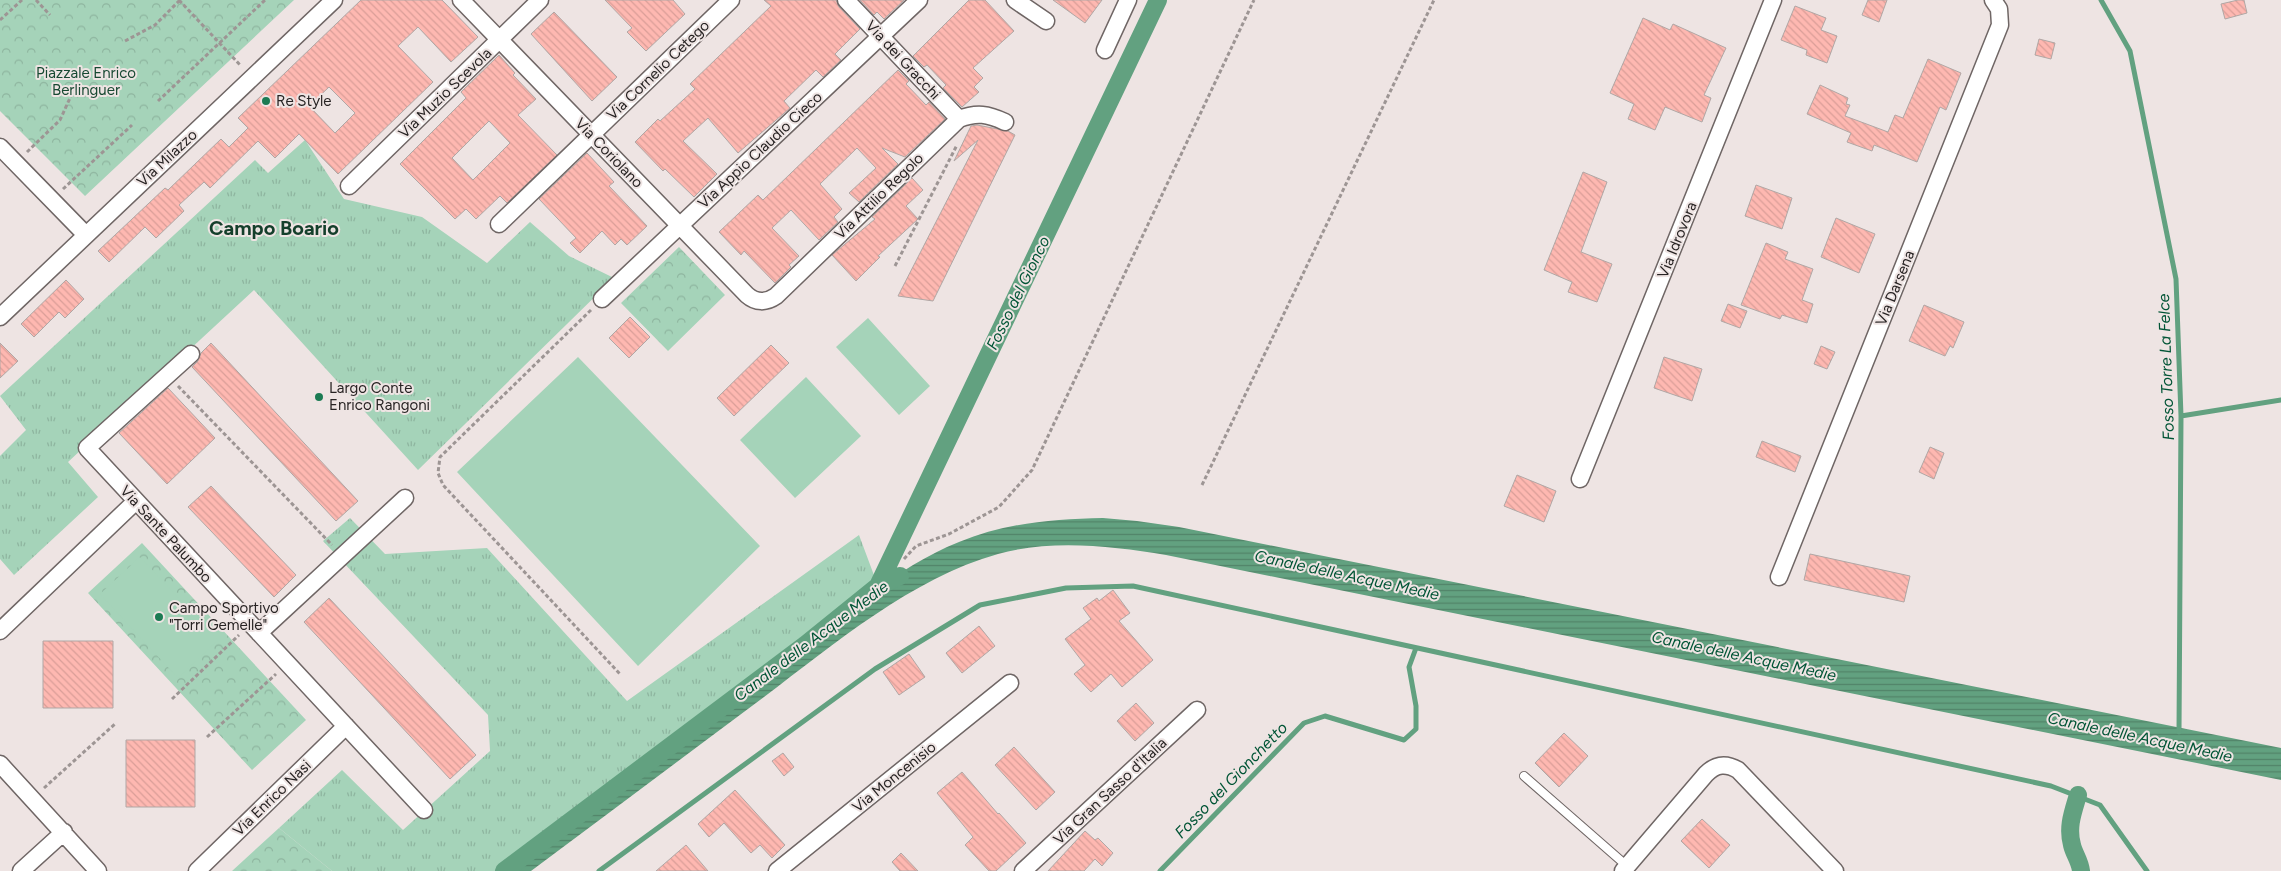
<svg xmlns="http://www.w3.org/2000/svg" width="2281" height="871" viewBox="0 0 2281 871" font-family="Figtree,sans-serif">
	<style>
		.grass { fill: url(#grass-tufts) }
		.forest { fill: url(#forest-crowns) }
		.pitch { fill: #a5d3b9 }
		.water { fill: url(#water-rules) }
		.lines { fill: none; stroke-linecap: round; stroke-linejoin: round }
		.stream { stroke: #62a180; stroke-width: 5 }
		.canal { stroke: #62a180; stroke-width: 18 }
		.building { fill: url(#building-back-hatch); stroke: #b0a7a5; fill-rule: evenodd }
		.lane-casing { stroke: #6f6665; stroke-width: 10 }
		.street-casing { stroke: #6f6665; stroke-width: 19 }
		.path { stroke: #9d9594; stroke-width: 3; stroke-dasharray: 4 2.5; stroke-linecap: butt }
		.lane { stroke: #fff; stroke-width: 8 }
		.street { stroke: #fff; stroke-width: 16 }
		.poi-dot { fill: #1b7b53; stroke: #eee4e3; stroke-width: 2 }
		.labels { text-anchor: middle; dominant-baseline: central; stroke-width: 4; stroke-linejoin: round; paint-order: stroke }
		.street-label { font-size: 15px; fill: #272323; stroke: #eee4e3 }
		.park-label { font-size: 15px; fill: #174932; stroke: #eee4e3 }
		.poi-label { font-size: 15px; fill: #272323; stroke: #eee4e3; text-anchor: start }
		.water-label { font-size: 16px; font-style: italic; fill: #005435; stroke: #eee4e3 }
		.district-label { font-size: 20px; font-weight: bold; fill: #143f2b; stroke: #eee4e3 }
	</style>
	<defs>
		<pattern id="grass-tufts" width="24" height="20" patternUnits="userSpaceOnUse" patternTransform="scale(1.25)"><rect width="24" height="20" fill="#a5d3b9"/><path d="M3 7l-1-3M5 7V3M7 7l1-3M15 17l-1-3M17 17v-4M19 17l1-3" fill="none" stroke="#8eb59f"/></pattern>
		<pattern id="forest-crowns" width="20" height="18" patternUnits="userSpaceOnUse" patternTransform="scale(1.25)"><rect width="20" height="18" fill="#a5d3b9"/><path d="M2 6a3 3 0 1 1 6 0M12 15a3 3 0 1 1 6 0" fill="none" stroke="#8eb59f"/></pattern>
		<pattern id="water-rules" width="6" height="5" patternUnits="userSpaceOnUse" patternTransform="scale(1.25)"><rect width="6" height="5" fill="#62a180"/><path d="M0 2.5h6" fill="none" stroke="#518368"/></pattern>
		<pattern id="building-back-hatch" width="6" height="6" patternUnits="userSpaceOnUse" patternTransform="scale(1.25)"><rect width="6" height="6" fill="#feb8b1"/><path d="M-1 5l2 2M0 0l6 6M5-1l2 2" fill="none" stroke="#da9e98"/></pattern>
	</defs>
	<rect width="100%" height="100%" fill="#eee4e3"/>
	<path class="grass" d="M305 140 344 199 422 217 487 263 530 222 569 256 614 278 418 470 254 290 68 462 98 497 14 575 0 559V456L26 430 0 396 255 160 268 173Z
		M350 518 385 554 487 548 627 701 859 535 878 586 805 645 504 871H332L279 828 342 770 403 830 490 751 488 715 323 541Z"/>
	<path class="forest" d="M0 0H294L85 196 0 111Z
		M679 247 725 295 668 351 621 303Z
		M142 543 306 720 252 770 88 593Z
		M279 828 332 871H232Z"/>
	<path class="pitch" d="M868 318 930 386 899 415 836 347Z
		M578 357 760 546 638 666 457 472Z
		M806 377 861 436 795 498 740 440Z
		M140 557 218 640 178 678 100 594Z"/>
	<path class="water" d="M1103 518 1137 521 1179 527 2281 748V780L1166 555C1111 546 1052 539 998 554 912 578 834 644 764 697 686 755 609 813 531 871H504C600 799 695 728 791 656 846 615 894 568 959 542 1005 523 1053 519 1103 518Z"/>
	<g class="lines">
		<path class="stream" d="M2101 0 2130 51 2176 279 2181 416 2179 732
			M2181 416 2281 400
			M599 871 875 669 980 605 1066 588 1133 586 2051 786 2100 805 2147 871
			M1160 871 1304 723 1325 716 1404 740 1416 729V706L1409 667 1416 648"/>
		<path class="canal" d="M878 586 1158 0
			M2078 795C2073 812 2067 827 2072 845 2074 854 2080 861 2081 871
			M504 871 805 645 878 586 900 576"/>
	</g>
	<path class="building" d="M361 0H442L478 37 451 62 418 27 398 46 433 82 338 174 299 134 275 158 258 141 210 188 204 182 179 205 184 211 156 238 145 227 109 262 98 251 165 188 168 190 221 139 229 147 248 128 238 118ZM329 87 355 113 335 133 309 106Z
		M605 0H673L685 14 646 51 627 32 632 28Z
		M764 0H836L839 7 860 29 835 54 841 60 823 77 816 70 784 101 790 108 738 153 708 118 683 141 717 174 694 197 665 169 663 171 635 142 658 119 660 121 695 89 690 84 771 6Z
		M860 0H904L884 19 877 12 874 15Z
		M969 0H985L1014 31 973 68 983 78 974 87 979 92 962 107 943 88 946 85 927 65 924 67 913 56Z
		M1053 0H1102L1085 23Z
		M1868 0H1887L1879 22 1862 15Z
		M2238 0H2244L2247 13 2225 19 2221 4Z
		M1795 6 1826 18 1821 30 1837 36 1827 63 1806 55 1807 50 1781 40Z
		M554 12 617 77 592 101 531 34Z
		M1643 18 1670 30 1673 24 1726 48 1704 95 1711 98 1702 122 1665 107 1655 130 1628 119 1634 104 1610 93Z
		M2039 39 2055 43 2051 59 2035 55Z
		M499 55 515 73 513 75 536 99 518 115 557 155 507 203 500 196 476 219 466 209 455 219 400 164 466 98 461 92ZM489 121 510 143 473 180 452 158Z
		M1928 59 1961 73 1946 110 1940 107 1917 162 1874 145 1872 151 1847 142 1851 133 1807 114 1820 85 1848 98 1846 104 1850 105 1845 116 1888 132 1895 115 1903 118Z
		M898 70 909 81 906 84 926 105 929 102 945 119 905 157 882 148 898 164 859 202 849 193 876 168 857 148 820 184 842 209 834 217 838 222 819 240 791 210 772 228 799 256 789 265 791 267 775 283 744 251 741 255 719 232 758 195 763 200Z
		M977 125 1008 131 1015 135 933 301 898 296 978 140 954 161 971 126Z
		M587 153 614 182 609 186 647 226 627 245 621 239 615 245 602 231 580 253 570 243 576 238 539 199Z
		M1583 172 1607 182 1581 252 1612 264 1597 302 1568 292 1572 282 1544 270Z
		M912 178 923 190 906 206 918 219 878 256 880 257 856 281 832 255 875 219 872 217Z
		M1756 185 1792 198 1782 229 1745 216Z
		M1836 218 1875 234 1859 273 1821 257Z
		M1766 243 1788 252 1785 259 1813 269 1802 300 1813 304 1807 323 1782 315 1780 319 1741 305Z
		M66 280 84 299 65 318 59 312 34 337 21 324Z
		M1728 304 1747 311 1740 328 1721 321Z
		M1924 305 1964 322 1953 348 1950 346 1945 356 1909 341Z
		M630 317 650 337 629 358 609 338Z
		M0 343 18 361 0 378Z
		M211 343 358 501 336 521 192 367 198 361 201 353Z
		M771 345 789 363 734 416 717 398Z
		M1821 346 1835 352 1827 369 1814 364Z
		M1664 357 1702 369 1692 401 1654 388Z
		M168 388 215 438 167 484 119 433Z
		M1762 441 1801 456 1795 472 1756 457Z
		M1930 447 1944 453 1934 479 1919 472Z
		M1517 475 1556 491 1544 522 1504 506Z
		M211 486 296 575 274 597 188 507Z
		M1810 554 1910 576 1904 602 1804 580Z
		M1113 590 1130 613 1119 621 1153 660 1122 687 1111 674 1091 692 1074 674 1085 665 1065 639 1091 619 1083 608 1097 598 1099 601Z
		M329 598 476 755 450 779 304 622Z
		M979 626 995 646 962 673 946 653Z
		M43 641H113V708H43Z
		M909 654 925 677 899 695 883 672Z
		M1136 703 1154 723 1135 741 1117 721Z
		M1564 733 1588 756 1559 787 1535 763Z
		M126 740H195V807H126Z
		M1014 747 1055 792 1036 810 995 765Z
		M783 753 794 767 784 776 772 761Z
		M962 772 998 814 999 813 1026 843 996 871H989L965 845 973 837 937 793Z
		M735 790 785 845 772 858 760 845 751 853 724 823 709 837 698 824Z
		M1702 819 1730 845 1709 868 1681 841Z
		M1085 831 1095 840 1098 838 1113 853 1102 866 1095 859 1084 871H1048Z
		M686 845 708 871H656Z
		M901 853 918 871H900L892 862Z"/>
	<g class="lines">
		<defs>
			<path id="lane" d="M1524 776 1627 866"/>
			<path id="street" d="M461 0 747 295C756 303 766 303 776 296L959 119C977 112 988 114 1005 122
				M846 0 959 119
				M1015 0 1046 21
				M1105 50 1128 0
				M0 147 86 235
				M349 186 540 0
				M499 224 731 0
				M602 299 919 0
				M0 317 334 0
				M191 354 87 448 424 810
				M1580 479 1773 0
				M1779 577 2000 25 1999 9 1993 0
				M0 631 136 501
				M259 633 405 498
				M0 764 98 871
				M21 871 64 832
				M197 871 346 726
				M777 871 1010 683
				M1023 871 1197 710
				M1623 871 1706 774C1716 764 1726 763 1738 770L1835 871"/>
		</defs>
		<use href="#lane" class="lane-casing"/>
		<use href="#street" class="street-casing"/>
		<path class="path" d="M36 0 50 15
			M179 0 241 66
			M0 20 22 0
			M125 41 155 25 179 1
			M158 101 265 0
			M27 152 60 120 75 87
			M63 189 132 125
			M895 266 957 145
			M591 310 440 457 438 473 443 485 620 674
			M178 386 332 545
			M1202 485 1434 0
			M904 559 916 546 949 534 999 507 1032 470 1254 0
			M172 699 239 635
			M207 737 276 674
			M44 788 116 723"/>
		<use href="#lane" class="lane"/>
		<use href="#street" class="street"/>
	</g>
	<g class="poi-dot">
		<circle cx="266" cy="101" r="5"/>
		<circle cx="319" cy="397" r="5"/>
		<circle cx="159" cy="617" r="5"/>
	</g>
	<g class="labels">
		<g class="street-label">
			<text transform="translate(903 60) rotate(47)">Via dei Gracchi</text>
			<text transform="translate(658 70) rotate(-44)">Via Cornelio Cetego</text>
			<text transform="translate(445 93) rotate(-44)">Via Muzio Scevola</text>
			<text transform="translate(760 150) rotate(-43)">Via Appio Claudio Cieco</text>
			<text transform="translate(609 153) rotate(46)">Via Coriolano</text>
			<text transform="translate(167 158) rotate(-43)">Via Milazzo</text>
			<text transform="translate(879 196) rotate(-44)">Via Attilio Regolo</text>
			<text transform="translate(1677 240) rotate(-68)">Via Idrovora</text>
			<text transform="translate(1895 288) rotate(-68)">Via Darsena</text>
			<text transform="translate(166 534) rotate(47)">Via Sante Palumbo</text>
			<text transform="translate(894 777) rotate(-39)">Via Moncenisio</text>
			<text transform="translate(1110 791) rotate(-43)">Via Gran Sasso d'Italia</text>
			<text transform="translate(272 798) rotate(-44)">Via Enrico Nasi</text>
		</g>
		<g class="park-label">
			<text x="86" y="73">Piazzale Enrico<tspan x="86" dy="17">Berlinguer</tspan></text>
		</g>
		<g class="poi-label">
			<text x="276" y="101">Re Style</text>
			<text x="329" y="388">Largo Conte<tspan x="329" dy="17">Enrico Rangoni</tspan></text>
			<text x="169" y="608">Campo Sportivo<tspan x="169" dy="17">"Torri Gemelle"</tspan></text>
		</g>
		<g class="water-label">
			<text transform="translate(1018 293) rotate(-64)">Fosso del Gionco</text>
			<text transform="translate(2166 367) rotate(-92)">Fosso Torre La Felce</text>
			<text transform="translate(1347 575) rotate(12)">Canale delle Acque Medie</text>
			<text transform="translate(811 641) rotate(-37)">Canale delle Acque Medie</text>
			<text transform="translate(1744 656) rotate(12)">Canale delle Acque Medie</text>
			<text transform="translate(2140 737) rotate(12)">Canale delle Acque Medie</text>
			<text transform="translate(1231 780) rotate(-46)">Fosso del Gionchetto</text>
		</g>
		<g class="district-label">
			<text x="274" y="228">Campo Boario</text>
		</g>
	</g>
</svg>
